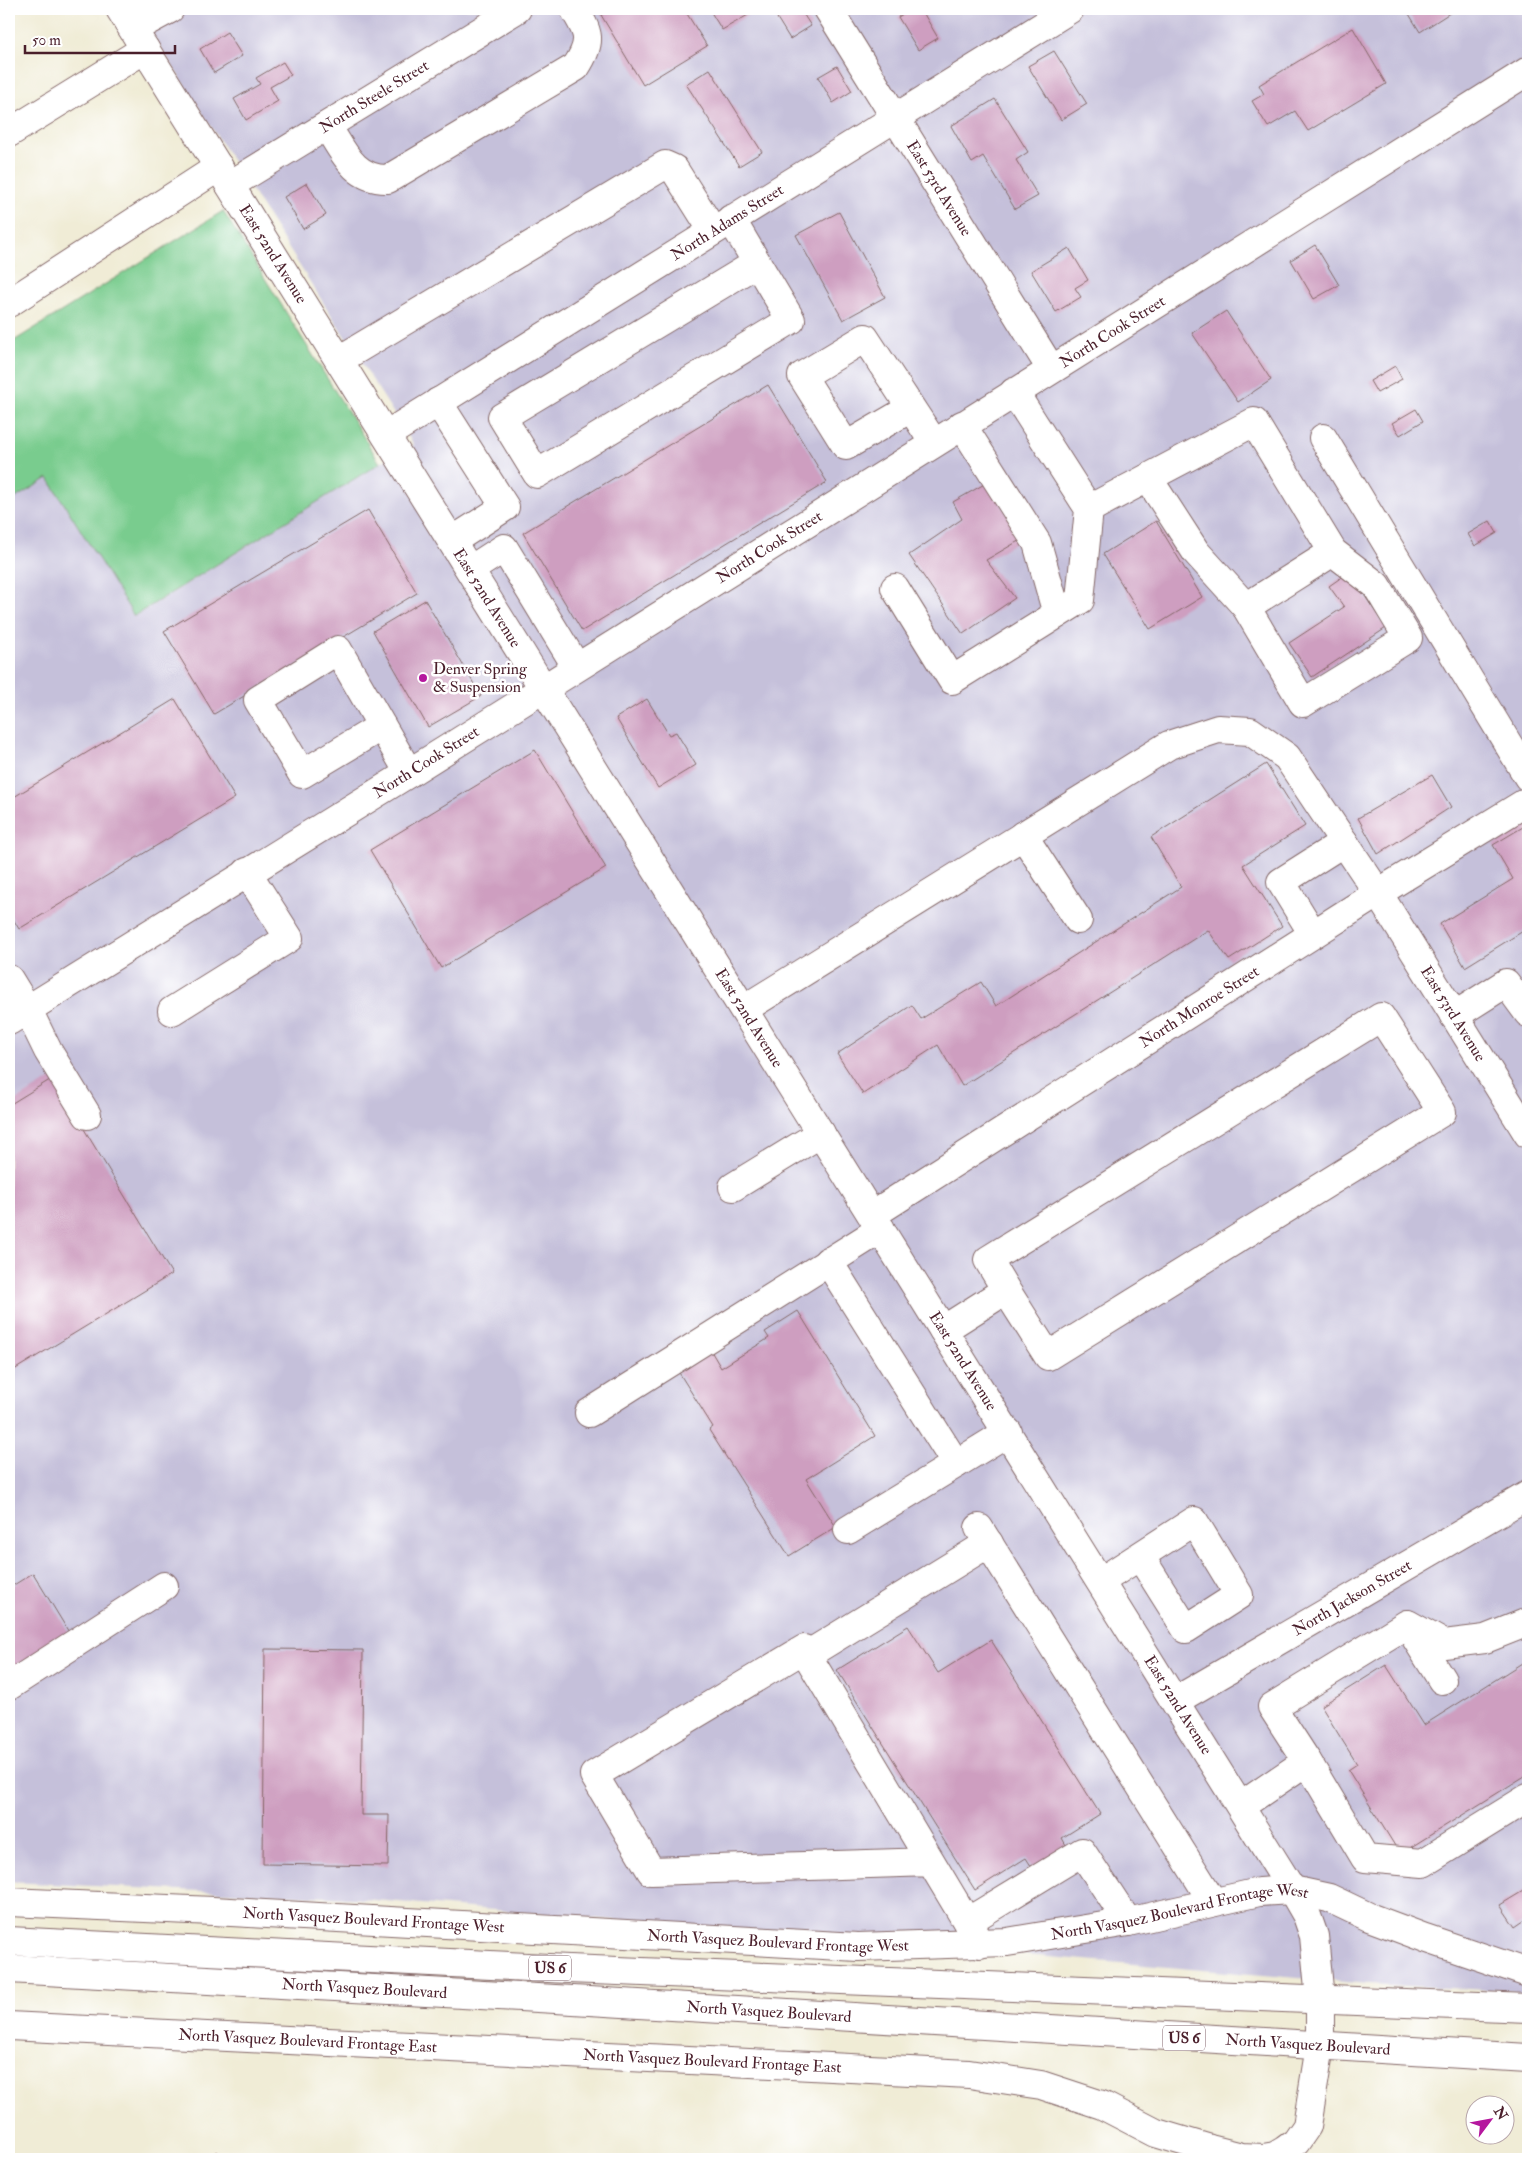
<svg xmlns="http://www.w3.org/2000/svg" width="1537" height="2168" viewBox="0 0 1537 2168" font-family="'IM FELL Double Pica',serif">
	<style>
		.industrial { fill: #c5c0da }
		.green { fill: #79cc8e; stroke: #62765c }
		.building { fill: #ce9ec0 }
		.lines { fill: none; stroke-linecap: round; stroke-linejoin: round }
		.minor-casing { stroke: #846767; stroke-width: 30 }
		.highway-casing { stroke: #846767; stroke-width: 30 }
		.minor { stroke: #fff; stroke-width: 28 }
		.highway { stroke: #fff; stroke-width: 28 }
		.poi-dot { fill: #b5179e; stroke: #fff; stroke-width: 2 }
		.labels { text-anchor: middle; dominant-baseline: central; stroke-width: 5; stroke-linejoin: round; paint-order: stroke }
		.shield { fill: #fff; stroke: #80626b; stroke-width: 1 }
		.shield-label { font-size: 15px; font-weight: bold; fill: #4a1f2b }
		.street-label { font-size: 16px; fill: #4a1f2b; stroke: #fff }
		.poi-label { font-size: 16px; fill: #4a1f2b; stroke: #fff; text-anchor: start }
	</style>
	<rect width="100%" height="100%" fill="#fff"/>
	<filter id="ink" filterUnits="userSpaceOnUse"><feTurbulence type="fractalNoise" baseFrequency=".02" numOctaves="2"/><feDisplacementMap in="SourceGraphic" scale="10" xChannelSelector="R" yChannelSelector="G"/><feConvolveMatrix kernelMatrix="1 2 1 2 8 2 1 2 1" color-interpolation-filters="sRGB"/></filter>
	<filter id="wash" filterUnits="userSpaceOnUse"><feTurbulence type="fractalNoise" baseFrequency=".0096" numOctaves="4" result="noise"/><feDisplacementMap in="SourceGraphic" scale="20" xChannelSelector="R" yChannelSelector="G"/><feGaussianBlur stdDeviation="1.12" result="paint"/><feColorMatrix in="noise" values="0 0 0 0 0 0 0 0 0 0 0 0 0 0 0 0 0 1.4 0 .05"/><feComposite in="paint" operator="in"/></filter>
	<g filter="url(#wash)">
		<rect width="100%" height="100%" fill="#f0ecd6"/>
		<path class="industrial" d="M136 9H1528V1992L1369 1984 351 1898 9 1882V502L48 477 135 616 380 463 414 445Z"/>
		<path class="green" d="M223 211 380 463 134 616 48 478 9 502V344Z"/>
		<g id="blocks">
			<path class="building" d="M611 9H684L707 46 643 85 601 15Z
				M709 9H744L748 15 722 30Z
				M793 9H800L811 26 790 39 777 18Z
				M912 9H921L938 38 918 50 898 17Z
				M1406 9H1456L1420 32Z
				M1353 28 1386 84 1308 131 1295 111 1268 127 1252 101 1264 94 1259 85Z
				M227 32 242 56 214 73 200 49Z
				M1054 51 1087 104 1061 120 1028 66Z
				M283 62 291 75 270 87 278 101 246 120 234 99 260 84 256 78Z
				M837 66 852 91 833 103 818 77Z
				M710 69 762 152 739 166 686 84Z
				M995 99 1028 152 1016 160 1038 196 1015 209 983 156 972 163 951 126Z
				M307 183 326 215 303 229 284 197Z
				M839 212 885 297 843 320 796 235Z
				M1315 245 1339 285 1314 299 1291 260Z
				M1069 248 1088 280 1075 288 1081 297 1056 312 1031 271Z
				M1226 311 1271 380 1238 402 1192 333Z
				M1395 366 1402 379 1377 393 1370 381Z
				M768 385 827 482 582 631 523 533Z
				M1416 409 1423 421 1400 435 1392 423Z
				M988 482 1022 539 986 560 1015 598 963 634 909 555 962 519 953 502Z
				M368 510 417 593 214 714 164 631Z
				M1156 521 1202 597 1150 629 1103 554Z
				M1490 521 1497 533 1475 546 1468 534Z
				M1349 572 1386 628 1312 677 1289 643 1344 607 1329 586Z
				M425 600 481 696 428 727 373 631Z
				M175 699 235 798 19 929 9 912V800Z
				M647 699 669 735 676 732 696 765 658 788 616 718Z
				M535 750 606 868 441 968 370 850Z
				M1266 764 1305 826 1243 865 1282 926 1229 960 1208 930 962 1086 938 1045 863 1094 837 1054 912 1005 921 1019 981 982 996 1006 1181 887 1151 837Z
				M1432 775 1451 807 1378 854 1358 818Z
				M1528 824V928L1465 967 1440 924 1513 879 1493 845Z
				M53 1078 172 1274 9 1373V1105Z
				M798 1311 875 1436 806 1479 836 1527 789 1556 709 1430 713 1427 678 1371 711 1351 721 1368 769 1338 765 1332Z
				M33 1573 70 1634 9 1671V1588Z
				M908 1626 938 1673 991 1640 1100 1814 1062 1838 1067 1847 1033 1869 1026 1858 975 1890 837 1670Z
				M265 1649 363 1650 361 1815H389L388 1866 263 1864Z
				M1522 1663 1528 1674V1774L1400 1854 1348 1770 1357 1764 1321 1706 1386 1665 1424 1725Z
				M1528 1888V1918L1515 1927 1500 1905Z
				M217 2151 222 2159H205Z"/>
		</g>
	</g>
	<g filter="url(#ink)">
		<use href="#blocks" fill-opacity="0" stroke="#846767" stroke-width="1"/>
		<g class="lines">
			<defs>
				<g id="minor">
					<path id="s1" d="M828 9 1051 369"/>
					<path d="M133 29 170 9"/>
					<path d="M327 126C343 151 354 180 388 179L576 67C593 41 589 33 574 9"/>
					<path d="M9 133 145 49"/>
					<path id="s2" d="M230 185 517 9"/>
					<path d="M731 219 791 320 537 474 502 417 757 263"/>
					<path d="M9 303 219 167"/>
					<path d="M339 360 665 165 674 169 713 231"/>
					<path d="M438 402 505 507 452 541"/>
					<path d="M911 408 846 446 802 376 865 338 934 443"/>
					<path d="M962 425 1037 543 1057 614"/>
					<path id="s3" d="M386 435 1070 9"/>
					<path d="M1323 438 1528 777"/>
					<path d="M1148 478 1196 552 1246 607"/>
					<path d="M1089 509 1254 422 1333 552 1376 585 1408 638 1303 703 1246 607 1333 552"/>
					<path d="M470 570 504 548 576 666"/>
					<path d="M895 588 952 680 1080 600 1089 509 1014 392"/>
					<path d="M382 726 302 774 258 700 338 650 409 773"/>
					<path d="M1023 835 1078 920"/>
					<path d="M1313 934 1281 882 1344 842"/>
					<path d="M9 979 28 1010 48 1051 87 1115"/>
					<path id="s4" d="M744 1009 1169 745 1218 729 1250 731 1287 757 1378 893 1528 1134"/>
					<path d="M172 1011 289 938 247 872"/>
					<path d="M1454 1016 1506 983 1528 1013"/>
					<path id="s5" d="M9 1021 409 773 1528 71"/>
					<path d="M733 1187 821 1133"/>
					<path id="s6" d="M872 1215 1378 893 1528 801"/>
					<path d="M828 1261 956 1464 848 1530"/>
					<path d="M943 1330 1006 1290 988 1260 1381 1017 1442 1112 1048 1356 1006 1290"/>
					<path d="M589 1413 881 1229"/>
					<path d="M956 1464 1008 1432"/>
					<path d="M979 1528 1213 1902"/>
					<path d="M1101 1581 1194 1521 1239 1595 1186 1629 1140 1556"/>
					<path d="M1408 1624 1444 1644 1485 1639 1528 1622"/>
					<path d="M807 1655 989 1543"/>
					<path d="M9 1686 164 1586"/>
					<path id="s7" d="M1175 1701 1528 1495"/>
					<path d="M1307 1761 1272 1707 1407 1624 1442 1680"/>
					<path d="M1241 1806 1307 1761 1365 1858 1423 1863 1528 1798"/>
					<path d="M931 1862 651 1871 594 1775 804 1649 807 1655 967 1922 980 1944"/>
					<path id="s8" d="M9 1902 213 1911 858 1947 1007 1942 1128 1922 1259 1892 1292 1890 1329 1898 1369 1917 1425 1938 1528 1973"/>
					<path d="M967 1922 1082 1852 1128 1922"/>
					<path id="s9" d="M9 2026 969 2074 1041 2085 1102 2105 1156 2133 1210 2149 1242 2157 1263 2158 1275 2156 1285 2150 1296 2142 1307 2126 1320 2046V1999L1314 1936 1307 1916 1292 1890 120 9"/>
				</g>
				<g id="highway">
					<path d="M9 1941 569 1969 1528 2008"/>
					<path id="s10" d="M9 1969 573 2000 1528 2058"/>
				</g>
			</defs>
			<use href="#minor" class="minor-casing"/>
			<use href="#highway" class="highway-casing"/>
			<use href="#minor" class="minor"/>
			<use href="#highway" class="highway"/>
		</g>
	</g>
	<circle class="poi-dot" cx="423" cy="678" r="5"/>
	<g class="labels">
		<g class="shield">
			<rect x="529" y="1955.5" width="42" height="25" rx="4"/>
			<rect x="1163" y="2025.5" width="42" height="25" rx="4"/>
		</g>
		<g class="shield-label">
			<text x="550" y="1968">US 6</text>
			<text x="1184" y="2038">US 6</text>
		</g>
		<g class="street-label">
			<text stroke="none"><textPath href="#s2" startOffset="169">North Steele Street</textPath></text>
			<text stroke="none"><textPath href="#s1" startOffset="211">East 53rd Avenue</textPath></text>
			<text stroke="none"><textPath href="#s3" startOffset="402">North Adams Street</textPath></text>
			<text transform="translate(273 254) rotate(58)">East 52nd Avenue</text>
			<text stroke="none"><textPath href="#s5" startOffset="1301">North Cook Street</textPath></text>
			<text stroke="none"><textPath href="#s5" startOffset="896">North Cook Street</textPath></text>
			<text transform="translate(487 598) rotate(58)">East 52nd Avenue</text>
			<text stroke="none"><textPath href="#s5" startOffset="491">North Cook Street</textPath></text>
			<text stroke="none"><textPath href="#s6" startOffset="388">North Monroe Street</textPath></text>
			<text stroke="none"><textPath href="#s4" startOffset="935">East 53rd Avenue</textPath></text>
			<text transform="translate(749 1018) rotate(58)">East 52nd Avenue</text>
			<text transform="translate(963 1361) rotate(58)">East 52nd Avenue</text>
			<text stroke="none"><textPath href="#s7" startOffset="205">North Jackson Street</textPath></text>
			<text transform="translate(1178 1705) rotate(58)">East 52nd Avenue</text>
			<text stroke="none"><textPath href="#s8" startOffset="1175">North Vasquez Boulevard Frontage West</textPath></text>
			<text stroke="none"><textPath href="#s8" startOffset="365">North Vasquez Boulevard Frontage West</textPath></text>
			<text stroke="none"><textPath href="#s8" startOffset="770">North Vasquez Boulevard Frontage West</textPath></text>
			<text stroke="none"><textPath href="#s10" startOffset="356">North Vasquez Boulevard</textPath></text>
			<text stroke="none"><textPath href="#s10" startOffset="761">North Vasquez Boulevard</textPath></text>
			<text stroke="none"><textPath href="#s9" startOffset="299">North Vasquez Boulevard Frontage East</textPath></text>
			<text stroke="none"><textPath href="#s10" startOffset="1301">North Vasquez Boulevard</textPath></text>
			<text stroke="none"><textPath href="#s9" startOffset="704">North Vasquez Boulevard Frontage East</textPath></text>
		</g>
		<g class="poi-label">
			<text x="433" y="669">Denver Spring<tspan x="433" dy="18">&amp; Suspension</tspan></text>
		</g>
	</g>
	<rect width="1537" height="2168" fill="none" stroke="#fff" stroke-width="30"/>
	<g transform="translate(1490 2120) rotate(58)"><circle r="24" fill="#ffffff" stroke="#b7a5aa"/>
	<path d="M0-4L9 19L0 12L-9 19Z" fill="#b5179e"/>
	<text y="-8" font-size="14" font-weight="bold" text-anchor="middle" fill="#4a1f2b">N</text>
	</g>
	<path d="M25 45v8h150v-8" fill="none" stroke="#4a1f2b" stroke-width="2.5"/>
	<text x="32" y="45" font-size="15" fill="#4a1f2b" stroke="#ffffff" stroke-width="4" paint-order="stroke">50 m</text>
</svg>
